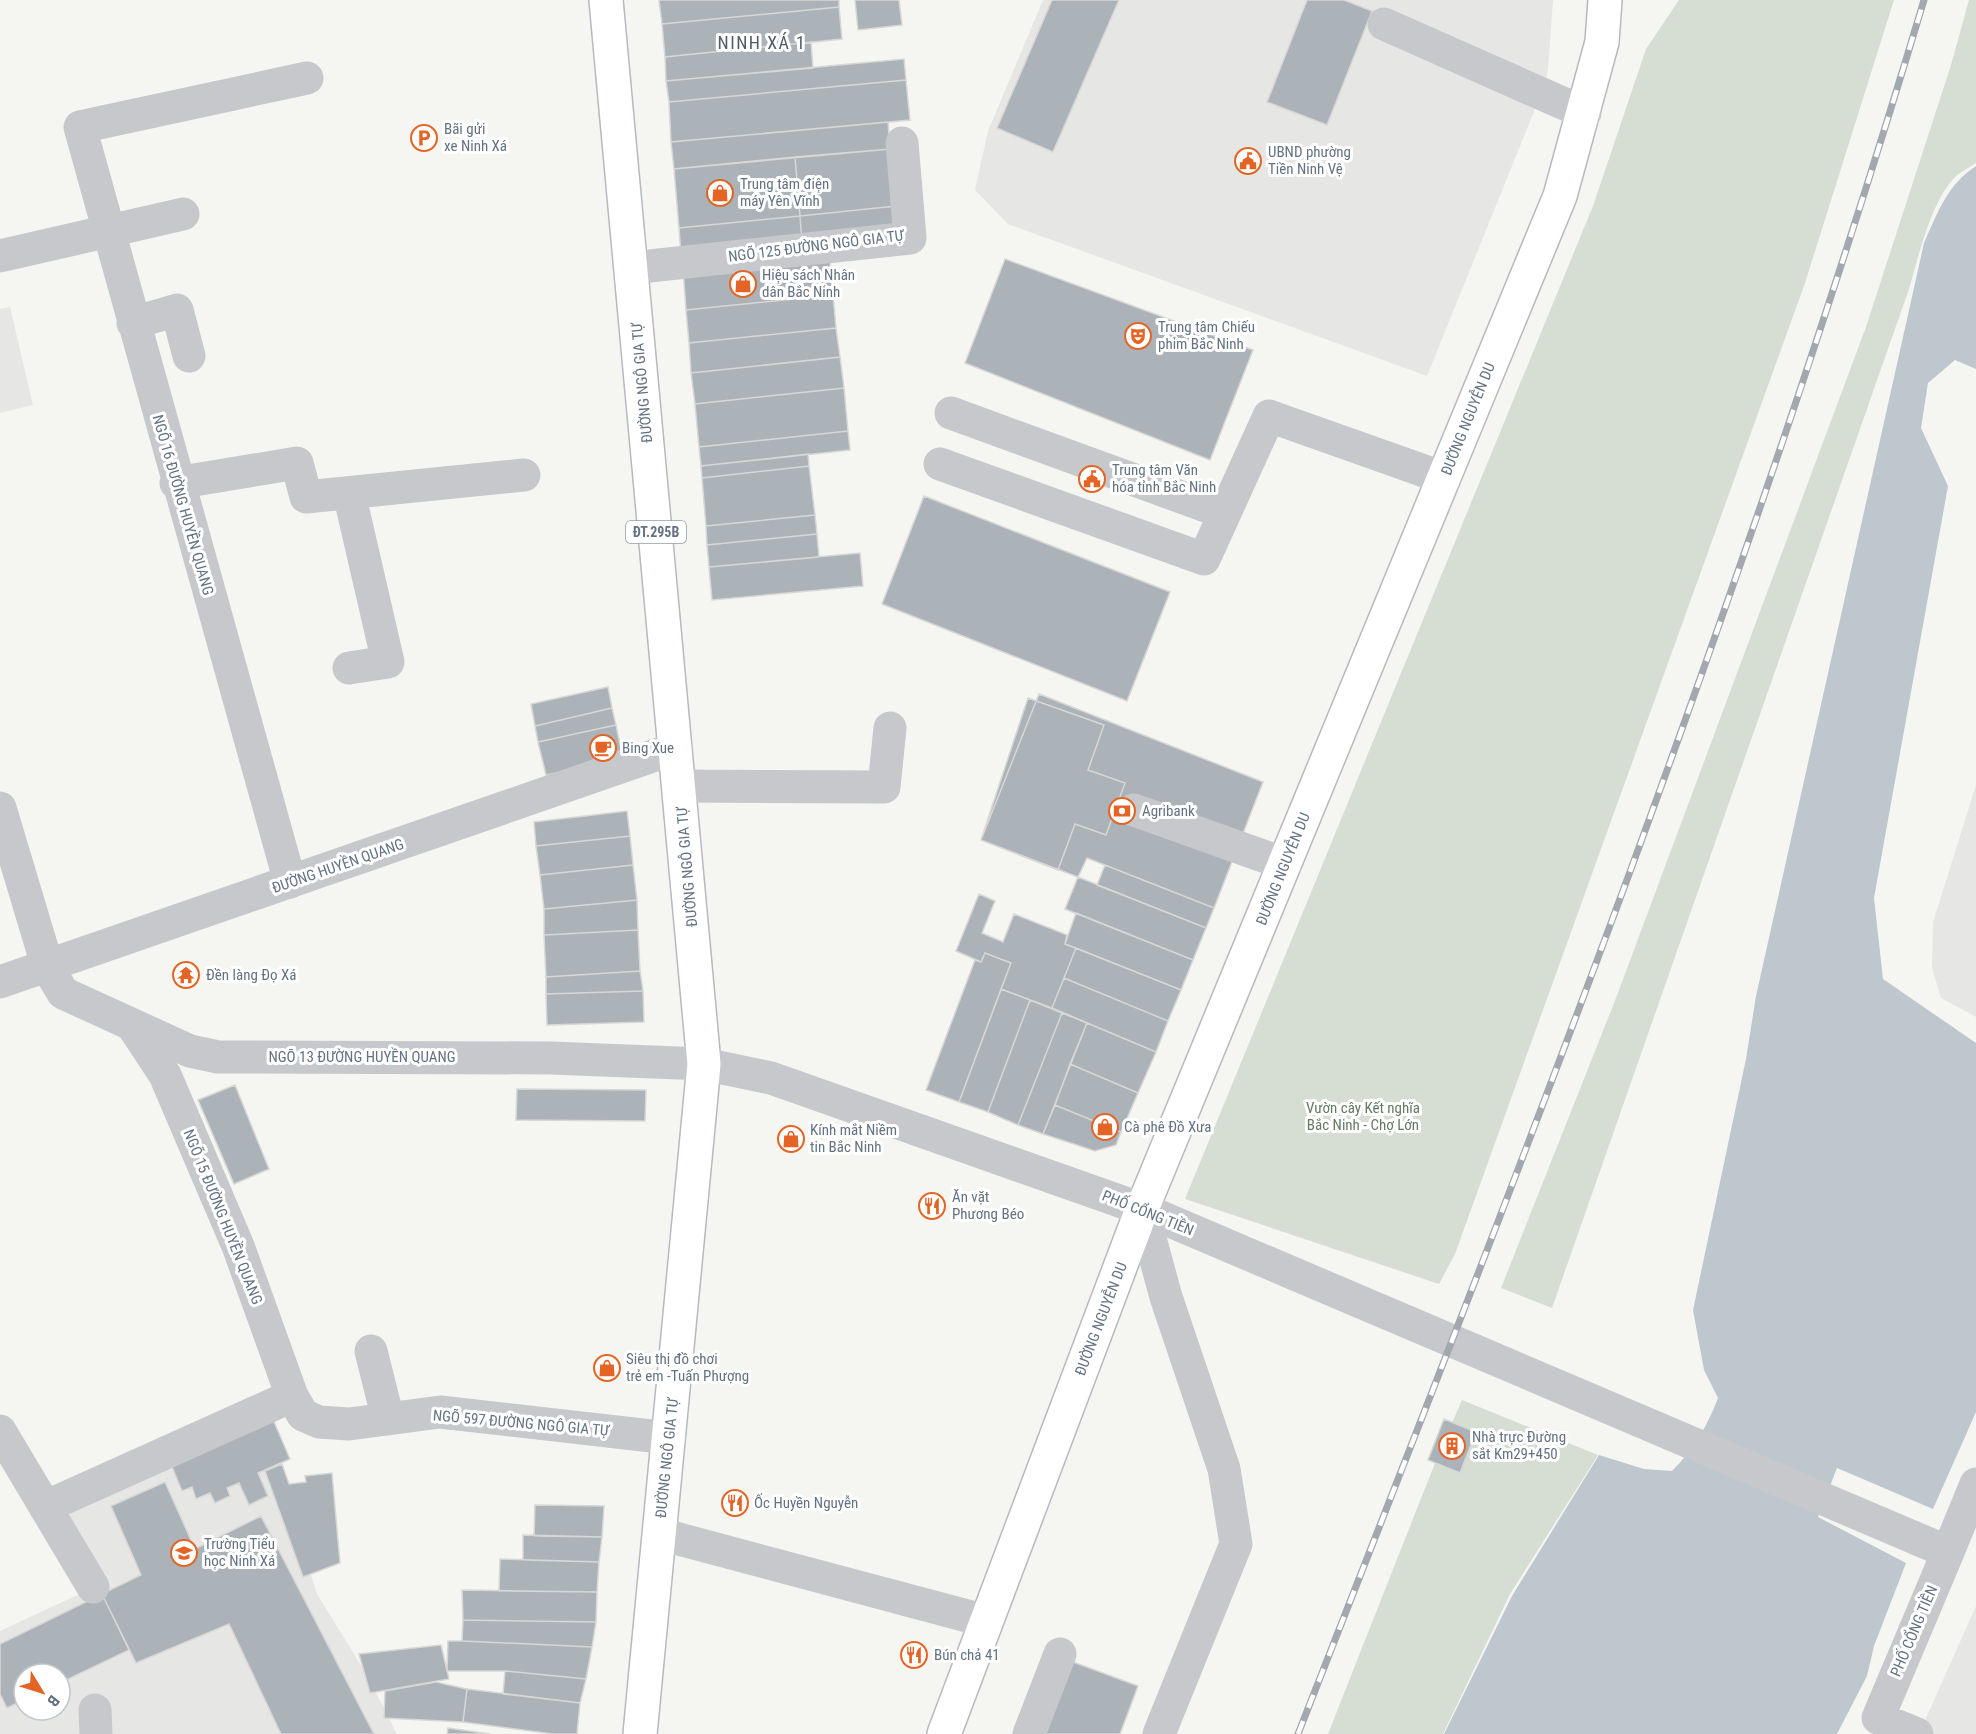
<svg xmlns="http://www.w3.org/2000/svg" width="1976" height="1734" viewBox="0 0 1976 1734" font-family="'Roboto Condensed',sans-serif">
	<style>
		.built { fill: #e6e7e5; fill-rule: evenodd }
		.green { fill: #d6ddd3 }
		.water { fill: #bec7cd }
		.building { fill: #abb2b8; stroke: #d7d7d5; stroke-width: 1.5 }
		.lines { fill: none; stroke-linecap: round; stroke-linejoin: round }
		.major-casing { stroke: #b6b9be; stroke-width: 36 }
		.minor { stroke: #c6c8cc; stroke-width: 33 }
		.major { stroke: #fff; stroke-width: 33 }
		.rail-casing { stroke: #a3a8af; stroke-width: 7 }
		.rail { stroke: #fff; stroke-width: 4.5; stroke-dasharray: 14; stroke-linecap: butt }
		.labels { text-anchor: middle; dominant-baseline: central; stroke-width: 6; stroke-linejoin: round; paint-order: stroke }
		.shield { fill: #fff; stroke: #929ca8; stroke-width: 1.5 }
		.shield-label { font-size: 14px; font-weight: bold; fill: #647283 }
		.poi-label { font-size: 15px; fill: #647283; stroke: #fff; text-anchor: start }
		.street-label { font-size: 15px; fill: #647283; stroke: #fff }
		.park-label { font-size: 15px; fill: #667a63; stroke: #fff }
		.quarter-label { font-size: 18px; letter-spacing: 1.5px; fill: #525c68; stroke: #fff }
	</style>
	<rect width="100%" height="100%" fill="#f5f6f2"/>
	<path class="built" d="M1043 0H1553L1548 70 1544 87 1427 376 1008 224 975 190 988 131Z
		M10 307 33 405 0 413V309Z
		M1976 785V1017L1941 998 1932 968 1933 922Z
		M256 1398 317 1594 367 1675 397 1734H0V1631L84 1592 43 1513ZM24 1674H60V1710H24Z
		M1976 1606V1734H1919Z"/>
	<path class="green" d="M1679 0H1894L1805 283 1455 1254 1439 1284 1185 1199 1593 206 1646 49Z
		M1969 0H1976V163C1970 167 1962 171 1956 176 1931 201 1919 255 1909 289L1552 1308 1501 1288 1616 998 1866 327 1951 65Z
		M1462 1400 1598 1455 1510 1594 1443 1734H1328L1435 1463 1460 1473 1476 1433 1452 1423Z"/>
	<path class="water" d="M1976 166V369L1955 360 1928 383 1921 428 1948 486 1874 898 1883 979 1976 1043V1412L1933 1509 1837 1468 1818 1517 1906 1563 1874 1646 1867 1676 1837 1734H1444L1512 1596 1599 1455 1644 1469 1672 1471C1693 1450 1708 1425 1718 1398L1704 1370 1693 1310 1746 1059 1756 996 1924 243C1938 212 1947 185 1976 166Z"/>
	<path class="building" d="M659 0H839V7L662 24Z
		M855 0H899L902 25 858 30Z
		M1052 0H1119L1053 152 997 128Z
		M1307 0H1344L1372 11 1327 125 1267 102Z
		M839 7 842 39 665 57 662 24Z
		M811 42 813 68 666 81 665 57Z
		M904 59 906 80 669 102 666 81Z
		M906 80 910 120 671 142 669 102Z
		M888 122 890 149 674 169 671 142Z
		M890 149 896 206 800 216 795 157Z
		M795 157 800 216 679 228 674 169Z
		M896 206 899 234 802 244 800 216Z
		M800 216 802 244 681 256 679 228Z
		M829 252 833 295 686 310 683 268Z
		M1005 259 1253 350 1210 460 965 363Z
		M833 295 836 328 689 343 686 310Z
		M836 328 840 357 691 373 689 343Z
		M840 357 844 388 695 404 691 373Z
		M844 388 848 431 699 447 695 404Z
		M848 431 850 450 701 466 699 447Z
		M808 454 809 466 702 478 701 466Z
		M809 466 815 515 706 526 702 478Z
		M924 496 1170 592 1127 701 882 604Z
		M815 515 817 534 707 545 706 526Z
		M817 534 819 557 709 567 707 545Z
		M860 553 863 586 712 600 709 567Z
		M608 687 612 708 535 726 531 704Z
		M1039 694 1263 782 1214 908 1087 858 1078 877 981 840Z
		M1028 698 1104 725 1088 770 1125 783 1106 835 1075 824 1058 870 981 840Z
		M612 708 616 725 538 742 535 726Z
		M616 725 623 759 546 775 538 742Z
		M627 811 630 836 536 846 534 822Z
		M630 836 633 865 540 875 536 846Z
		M633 865 637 900 544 909 540 875Z
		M1105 865 1214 908 1206 928 1097 885Z
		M1078 877 1206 928 1193 960 1065 909Z
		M979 894 995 901 982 933 1003 942 1014 914 1067 935 1065 944 1076 948 1052 1008 1001 989 1011 963 985 953 981 962 956 951Z
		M637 900 638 930 544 935V909Z
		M1076 913 1193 960 1181 990 1065 944Z
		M638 930 640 971 546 977 544 935Z
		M1076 948 1181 990 1168 1021 1064 978Z
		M985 953 1011 963 959 1102 926 1090 975 960 981 962Z
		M640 971 643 991 546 994V977Z
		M1064 978 1168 1021 1156 1052 1052 1008Z
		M1001 989 1030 1000 988 1112 959 1102Z
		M643 991 644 1022 547 1025 546 994Z
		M1030 1000 1062 1013 1018 1125 988 1112Z
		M1062 1013 1087 1023 1043 1134 1018 1125Z
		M1087 1023 1156 1052 1138 1093 1070 1064Z
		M1070 1064 1138 1093 1121 1132 1055 1105Z
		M235 1085 269 1169 234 1184 198 1100Z
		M517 1089 646 1090 645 1121 516 1120Z
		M1055 1105 1121 1132 1116 1145 1095 1151 1043 1134Z
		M272 1417 290 1459 258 1473 268 1496 249 1505 239 1483 227 1488 230 1496 215 1503 210 1493 196 1499 192 1487 182 1491 170 1462Z
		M1444 1419 1476 1432 1460 1473 1428 1460Z
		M282 1464 289 1484 306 1482 305 1476 332 1473 340 1563 303 1577 265 1471Z
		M165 1482 195 1549 261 1516 374 1734H281L229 1624 136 1663 102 1594 141 1575 111 1506Z
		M535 1505 604 1506 602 1537 534 1536Z
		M523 1535 602 1537 599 1562 523 1560Z
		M500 1559 599 1562 597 1592 499 1591Z
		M462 1590 597 1592 596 1622 463 1620Z
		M102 1594 129 1650 60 1683V1674H24V1700L7 1708 0 1694V1644Z
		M463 1620 596 1622 592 1647 462 1641Z
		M448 1641H462L592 1647 586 1679 505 1671H447Z
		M441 1645 449 1679 370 1693 359 1654Z
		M1065 1659 1138 1686 1120 1734H1037Z
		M505 1671 586 1679 580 1703 503 1694Z
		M436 1682 467 1689 463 1722 384 1718 385 1691Z
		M467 1689 580 1703 577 1734H553L463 1722Z
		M448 1728 490 1734H447Z"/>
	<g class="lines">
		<defs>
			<path id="major" d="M606 0 704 1064 640 1734
				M944 1734 1142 1209 1560 196 1602 42 1605 0"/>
		</defs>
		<use href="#major" class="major-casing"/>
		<path class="minor" d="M1384 24 1585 113
			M0 256 183 214
			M631 268 910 238 902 143
			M133 323 177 310 189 356
			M951 413 1225 513
			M940 464 1204 559 1269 416 1444 478
			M176 483 297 463 306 497 524 475
			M349 493 388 662 349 668
			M680 786 884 787 890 728
			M0 808 48 968 63 993 190 1051 218 1057 551 1058 704 1064 771 1078 1142 1209 1948 1552 1878 1718 1917 1734
			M1134 810 1285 864
			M290 882 80 127 307 78
			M0 982 676 748
			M132 1025 165 1075 238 1246 292 1396 303 1415 319 1422 349 1424 440 1412 669 1438
			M1142 1209 1166 1297 1224 1469 1236 1544 1159 1734
			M371 1351 388 1419
			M0 1431 93 1587
			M45 1507 292 1396
			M660 1534 986 1621
			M1948 1552 1976 1484
			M95 1710 96 1734
			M1029 1734 1060 1654"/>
		<use href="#major" class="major"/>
		<defs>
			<path id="rail" d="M1298 1734C1523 1162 1748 589 1924 0"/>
		</defs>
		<use href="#rail" class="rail-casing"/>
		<use href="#rail" class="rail"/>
	</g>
	<defs>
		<symbol id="parking-ring" viewBox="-11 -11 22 22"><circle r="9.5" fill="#fff" stroke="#e36425" stroke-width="1.5"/><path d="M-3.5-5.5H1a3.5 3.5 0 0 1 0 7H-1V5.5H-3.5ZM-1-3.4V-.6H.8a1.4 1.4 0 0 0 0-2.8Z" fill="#e36425"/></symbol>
		<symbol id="civic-ring" viewBox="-11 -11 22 22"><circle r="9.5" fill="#fff" stroke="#e36425" stroke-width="1.5"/><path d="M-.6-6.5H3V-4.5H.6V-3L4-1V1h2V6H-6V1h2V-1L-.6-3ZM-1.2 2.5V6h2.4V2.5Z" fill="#e36425"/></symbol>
		<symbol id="shop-ring" viewBox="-11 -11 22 22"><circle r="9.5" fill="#fff" stroke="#e36425" stroke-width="1.5"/><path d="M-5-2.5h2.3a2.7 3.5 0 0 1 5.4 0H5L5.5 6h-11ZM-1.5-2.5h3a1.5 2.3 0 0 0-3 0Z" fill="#e36425"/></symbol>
		<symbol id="theatre-ring" viewBox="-11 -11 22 22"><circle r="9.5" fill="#fff" stroke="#e36425" stroke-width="1.5"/><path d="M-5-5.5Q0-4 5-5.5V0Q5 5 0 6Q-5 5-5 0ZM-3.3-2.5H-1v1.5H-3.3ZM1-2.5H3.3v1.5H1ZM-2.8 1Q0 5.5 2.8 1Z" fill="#e36425"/></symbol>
		<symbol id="cafe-ring" viewBox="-11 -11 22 22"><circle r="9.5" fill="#fff" stroke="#e36425" stroke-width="1.5"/><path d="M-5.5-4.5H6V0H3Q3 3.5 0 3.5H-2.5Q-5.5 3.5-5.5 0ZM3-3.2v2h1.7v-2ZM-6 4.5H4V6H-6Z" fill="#e36425"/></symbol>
		<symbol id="bank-ring" viewBox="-11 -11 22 22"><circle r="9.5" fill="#fff" stroke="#e36425" stroke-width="1.5"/><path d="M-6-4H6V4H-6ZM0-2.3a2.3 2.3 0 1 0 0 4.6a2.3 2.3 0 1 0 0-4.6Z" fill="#e36425"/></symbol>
		<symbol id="temple-ring" viewBox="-11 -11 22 22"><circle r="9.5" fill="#fff" stroke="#e36425" stroke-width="1.5"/><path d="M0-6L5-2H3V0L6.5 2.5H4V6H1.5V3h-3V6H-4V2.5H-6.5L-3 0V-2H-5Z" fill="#e36425"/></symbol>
		<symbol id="restaurant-ring" viewBox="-11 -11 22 22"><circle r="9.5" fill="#fff" stroke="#e36425" stroke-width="1.5"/><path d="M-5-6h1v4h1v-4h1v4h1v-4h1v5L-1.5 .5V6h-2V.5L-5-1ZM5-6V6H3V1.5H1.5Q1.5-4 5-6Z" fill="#e36425"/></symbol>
		<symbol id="building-ring" viewBox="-11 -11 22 22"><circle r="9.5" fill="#fff" stroke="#e36425" stroke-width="1.5"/><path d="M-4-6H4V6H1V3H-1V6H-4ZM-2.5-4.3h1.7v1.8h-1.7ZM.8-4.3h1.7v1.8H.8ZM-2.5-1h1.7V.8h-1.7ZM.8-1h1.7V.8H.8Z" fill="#e36425"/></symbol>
		<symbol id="school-ring" viewBox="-11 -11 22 22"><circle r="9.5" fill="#fff" stroke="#e36425" stroke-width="1.5"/><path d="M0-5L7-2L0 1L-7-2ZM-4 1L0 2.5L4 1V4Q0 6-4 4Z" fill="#e36425"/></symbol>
	</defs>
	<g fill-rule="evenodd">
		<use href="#parking-ring" x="409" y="123" width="30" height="30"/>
		<use href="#civic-ring" x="1233" y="146" width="30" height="30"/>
		<use href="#shop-ring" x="705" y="178" width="30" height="30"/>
		<use href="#shop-ring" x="728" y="269" width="30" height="30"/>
		<use href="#theatre-ring" x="1123" y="321" width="30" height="30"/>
		<use href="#civic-ring" x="1077" y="464" width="30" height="30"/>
		<use href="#cafe-ring" x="588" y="733" width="30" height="30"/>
		<use href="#bank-ring" x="1107" y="796" width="30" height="30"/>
		<use href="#temple-ring" x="171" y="960" width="30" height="30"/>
		<use href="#shop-ring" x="1090" y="1112" width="30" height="30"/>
		<use href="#shop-ring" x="776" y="1124" width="30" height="30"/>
		<use href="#restaurant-ring" x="917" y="1191" width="30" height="30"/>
		<use href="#shop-ring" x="592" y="1353" width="30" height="30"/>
		<use href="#building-ring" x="1437" y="1431" width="30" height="30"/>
		<use href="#restaurant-ring" x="720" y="1488" width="30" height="30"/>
		<use href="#school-ring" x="169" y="1538" width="30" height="30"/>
		<use href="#restaurant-ring" x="899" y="1640" width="30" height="30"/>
	</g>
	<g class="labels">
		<rect class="shield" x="626" y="521" width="60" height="22" rx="4.5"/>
		<g class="shield-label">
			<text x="656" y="532">ĐT.295B</text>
		</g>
		<g class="poi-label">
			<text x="444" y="129">Bãi gửi<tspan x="444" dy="17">xe Ninh Xá</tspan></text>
			<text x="1268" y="152">UBND phường<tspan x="1268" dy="17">Tiền Ninh Vệ</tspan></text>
			<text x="740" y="184">Trung tâm điện<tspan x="740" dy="17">máy Yên Vĩnh</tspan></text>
			<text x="762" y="275">Hiệu sách Nhân<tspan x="762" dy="17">dân Bắc Ninh</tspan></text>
			<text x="1158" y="327">Trung tâm Chiếu<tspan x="1158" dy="17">phim Bắc Ninh</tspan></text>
			<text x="1112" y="470">Trung tâm Văn<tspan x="1112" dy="17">hóa tỉnh Bắc Ninh</tspan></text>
			<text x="622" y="748">Bing Xue</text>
			<text x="1142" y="811">Agribank</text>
			<text x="206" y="975">Đền làng Đọ Xá</text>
			<text x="1124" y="1127">Cà phê Đồ Xưa</text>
			<text x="810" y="1130">Kính mắt Niềm<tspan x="810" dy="17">tin Bắc Ninh</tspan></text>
			<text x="952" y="1197">Ăn vặt<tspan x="952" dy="17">Phương Béo</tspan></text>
			<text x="626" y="1359">Siêu thị đồ chơi<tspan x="626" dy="17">trẻ em -Tuấn Phượng</tspan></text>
			<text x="1472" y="1437">Nhà trực Đường<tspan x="1472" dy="17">sắt Km29+450</tspan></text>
			<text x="754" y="1503">Ốc Huyền Nguyễn</text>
			<text x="204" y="1544">Trường Tiểu<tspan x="204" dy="17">học Ninh Xá</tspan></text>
			<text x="934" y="1655">Bún chả 41</text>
		</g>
		<g class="street-label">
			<text transform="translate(816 246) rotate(-7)">NGÕ 125 ĐƯỜNG NGÔ GIA TỰ</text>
			<text transform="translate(642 383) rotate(-95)">ĐƯỜNG NGÔ GIA TỰ</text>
			<text transform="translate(1468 419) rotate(-68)">ĐƯỜNG NGUYỄN DU</text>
			<text transform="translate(183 505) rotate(74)">NGÕ 16 ĐƯỜNG HUYỀN QUANG</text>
			<text transform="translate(338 866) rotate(-19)">ĐƯỜNG HUYỀN QUANG</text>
			<text transform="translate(687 867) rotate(-95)">ĐƯỜNG NGÔ GIA TỰ</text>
			<text transform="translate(1283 869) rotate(-68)">ĐƯỜNG NGUYỄN DU</text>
			<text x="362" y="1057">NGÕ 13 ĐƯỜNG HUYỀN QUANG</text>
			<text transform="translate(1148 1213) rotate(22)">PHỐ CỔNG TIỀN</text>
			<text transform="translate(223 1217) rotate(68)">NGÕ 15 ĐƯỜNG HUYỀN QUANG</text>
			<text transform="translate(1101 1319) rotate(-69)">ĐƯỜNG NGUYỄN DU</text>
			<text transform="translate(521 1423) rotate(5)">NGÕ 597 ĐƯỜNG NGÔ GIA TỰ</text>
			<text transform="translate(667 1458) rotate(-84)">ĐƯỜNG NGÔ GIA TỰ</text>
			<text transform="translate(1914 1631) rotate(-67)">PHỐ CỔNG TIỀN</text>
		</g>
		<g class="park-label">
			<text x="1363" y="1108">Vườn cây Kết nghĩa<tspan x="1363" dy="17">Bắc Ninh - Chợ Lớn</tspan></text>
		</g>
		<g class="quarter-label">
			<text x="762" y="42">NINH XÁ 1</text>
		</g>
	</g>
	<g transform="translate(42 1692) rotate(128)"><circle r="28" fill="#ffffff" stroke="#c1c7cd" stroke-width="1.5"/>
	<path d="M0-4.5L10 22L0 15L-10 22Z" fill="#e36425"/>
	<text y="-9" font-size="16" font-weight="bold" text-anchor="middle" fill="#647283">B</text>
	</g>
</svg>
